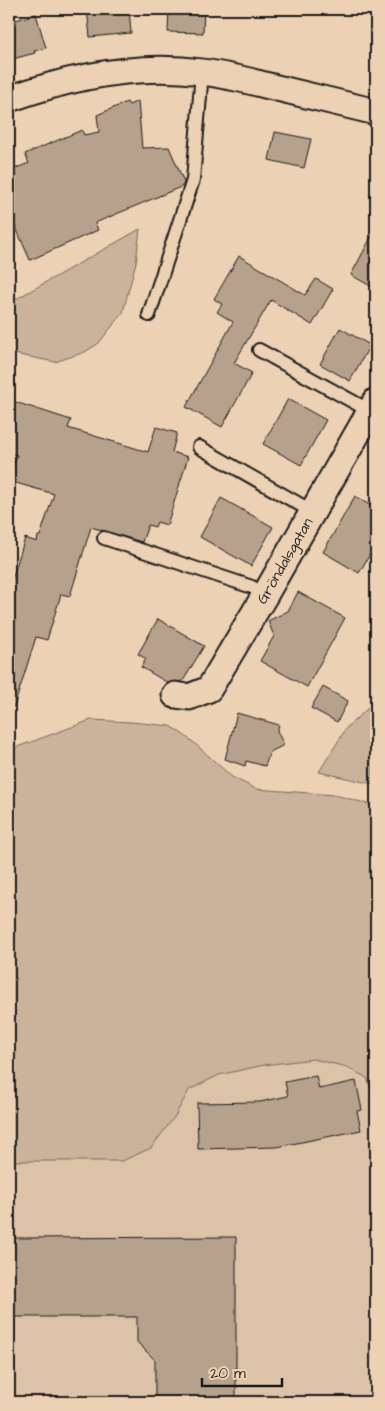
<svg xmlns="http://www.w3.org/2000/svg" width="385" height="1411" viewBox="0 0 385 1411" font-family="'Architects Daughter',sans-serif">
	<style>
		.built { fill: #dcc3a8 }
		.green { fill: #cbb39b; stroke: #74685c }
		.building { fill: #b6a18d; stroke: #1c1c1c }
		.lines { fill: none; stroke-linecap: round; stroke-linejoin: round }
		.lane-casing { stroke: #1c1c1c; stroke-width: 16 }
		.street-casing { stroke: #1c1c1c; stroke-width: 29 }
		.lane { stroke: #edd1b4; stroke-width: 12 }
		.street { stroke: #edd1b4; stroke-width: 25 }
		.labels { text-anchor: middle; dominant-baseline: central; stroke-width: 4; stroke-linejoin: round; paint-order: stroke }
		.street-label { font-size: 15px; fill: #1c1c1c; stroke: #edd1b4 }
	</style>
	<rect width="100%" height="100%" fill="#edd1b4"/>
	<filter id="ink" filterUnits="userSpaceOnUse"><feTurbulence type="fractalNoise" baseFrequency=".02" numOctaves="2"/><feDisplacementMap in="SourceGraphic" scale="10" xChannelSelector="R" yChannelSelector="G"/><feConvolveMatrix kernelMatrix="1 2 1 2 8 2 1 2 1" color-interpolation-filters="sRGB"/></filter>
	<g filter="url(#ink)">
		<path class="built" d="M313 1059 347 1067 367 1078 376 1103V1402H9V1161H122L175 1116 189 1090 219 1075 264 1065Z"/>
		<path class="green" d="M140 229 136 262 123 312 99 343 85 352 55 362 9 353V303Z
			M376 701V743L373 745V784L319 772 347 727Z
			M91 720 131 722 171 726 192 741 232 777 256 789 335 795 376 806V1103L367 1078 347 1067 313 1059 264 1065 219 1075 189 1090 175 1116 151 1148 122 1161H9V750Z"/>
		<path class="building" d="M87 9H129L131 33 90 37Z
			M169 9H204L203 33 168 32Z
			M36 14 46 48 34 51 35 53 9 60V22Z
			M138 101 142 148 169 147 184 182 183 186 95 223 98 230 30 260 9 212V171L29 163 25 154 82 130 84 135 99 132 97 115 127 102 129 105Z
			M275 132 311 139 304 168 269 160Z
			M376 228V289L351 275Z
			M239 256 305 295 316 279 333 289 312 325 271 300 234 363 252 373 222 427 186 407 233 322 217 312 222 304 214 299Z
			M340 328 370 345 350 381 320 364Z
			M288 399 326 420 301 465 263 444Z
			M9 400 71 420 68 428 148 452 156 427 177 433 172 452 188 457 167 525 157 522 155 527 148 525 142 542 91 527 70 596 61 594 47 640 36 637 14 707 9 706V589L25 538 37 542 38 536H40L54 494 9 481 17 455 9 453Z
			M355 496 376 509V544L359 573 323 552Z
			M221 498 273 527 251 566 200 537Z
			M298 592 345 618 307 687 260 661 274 636 268 621 288 611Z
			M158 619 204 646 183 681 168 683 141 667 146 659 138 654Z
			M323 687 348 701 337 722 311 708Z
			M237 713 279 725 277 731 284 745 270 752 265 766 246 761 245 766 225 759Z
			M316 1076 319 1089 356 1081 362 1110 357 1111 361 1130 277 1147 198 1149 197 1103 260 1102 288 1096 285 1082Z
			M236 1237V1402H155V1360L137 1342V1317H9V1238Z"/>
		<g class="lines">
			<defs>
				<path id="lane" d="M149 315 193 180 202 72
					M259 350 370 411
					M199 447 313 512
					M104 538 252 587 265 595"/>
				<path id="street" d="M9 99C70 77 137 63 202 72 226 75 250 81 273 87 307 95 342 104 376 112
					M175 695 189 697 209 689 265 595 376 401"/>
			</defs>
			<use href="#lane" class="lane-casing"/>
			<use href="#street" class="street-casing"/>
			<use href="#lane" class="lane"/>
			<use href="#street" class="street"/>
		</g>
	</g>
	<g class="labels">
		<g class="street-label">
			<text transform="translate(285 561) rotate(-60)">Gröndalsgatan</text>
		</g>
	</g>
	<rect width="385" height="1411" fill="none" stroke="#edd1b4" stroke-width="30"/>
	<rect x="15" y="15" width="355" height="1381" fill="none" stroke="#1c1c1c" stroke-width="2" filter="url(#ink)"/>
	<path d="M202 1378v8h80v-8" fill="none" stroke="#1c1c1c" stroke-width="2.5"/>
	<text x="210" y="1378" font-size="15" fill="#1c1c1c" stroke="#edd1b4" stroke-width="4" paint-order="stroke">20 m</text>
</svg>
